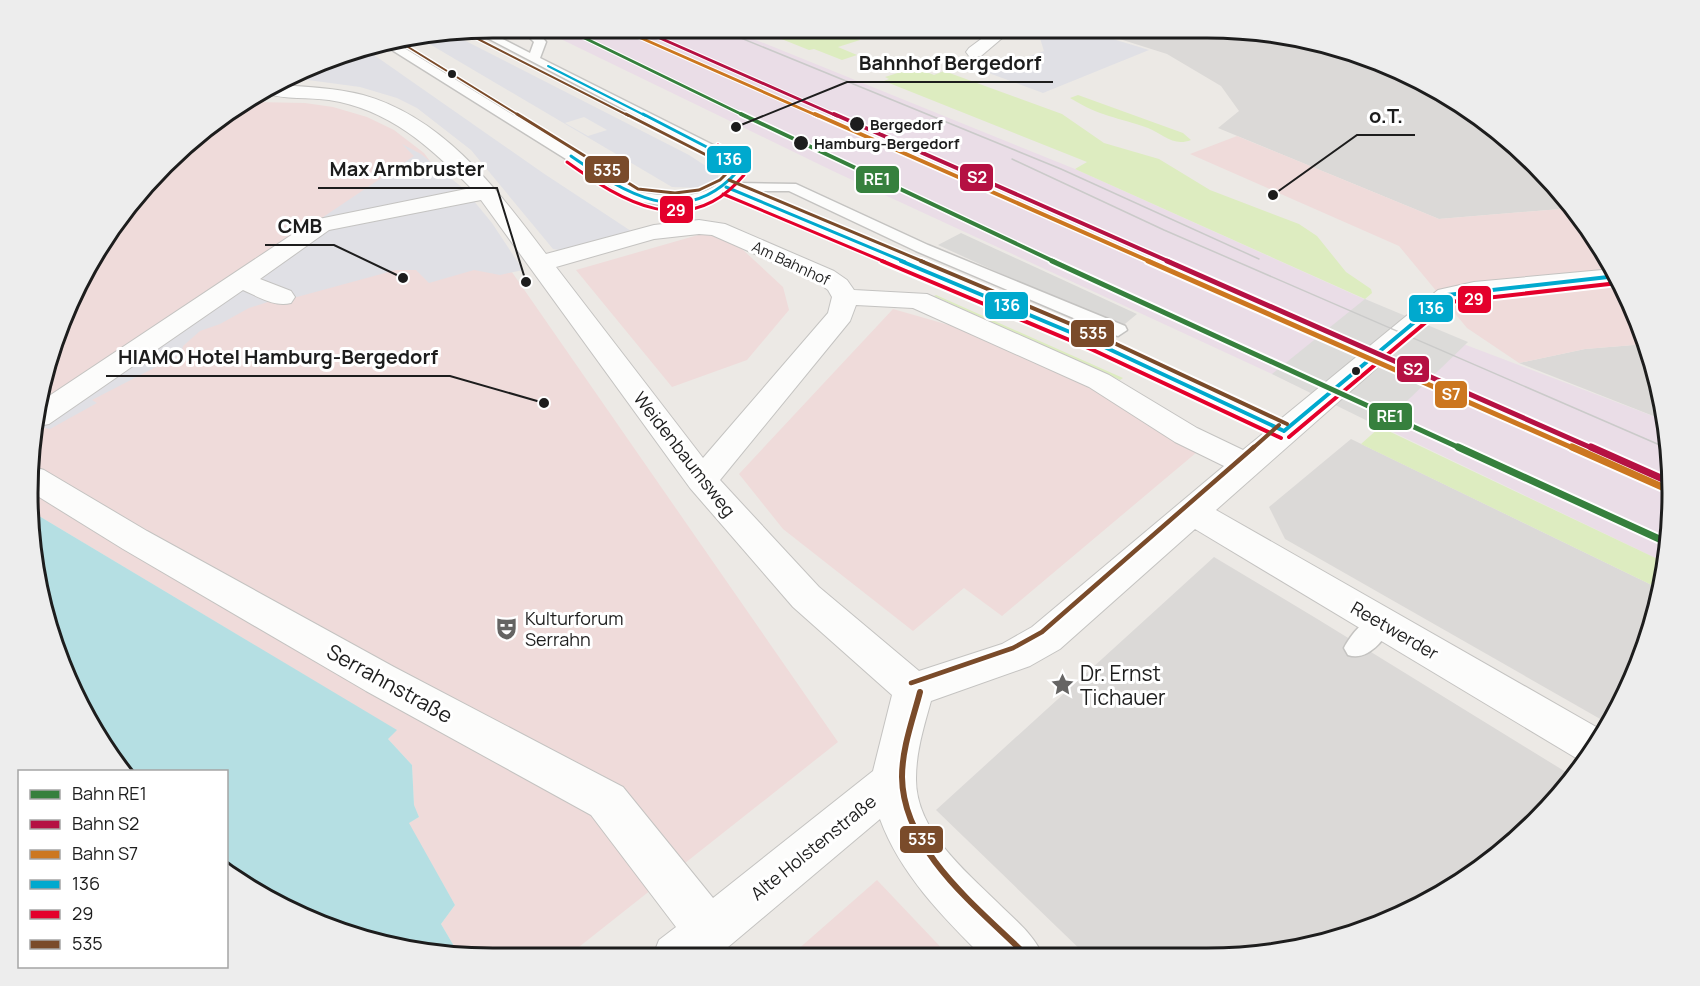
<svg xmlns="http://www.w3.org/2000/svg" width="1700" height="986" viewBox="0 0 1700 986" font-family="Manrope,sans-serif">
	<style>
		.residential { fill: #dbd9d7 }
		.commercial { fill: #efdbda }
		.industrial { fill: #eadde7 }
		.grass { fill: #ddecc0 }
		.parking { fill: #dad9d7 }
		.plaza { fill: #e0e0e5; fill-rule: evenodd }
		.water { fill: #b5dfe3 }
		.pier { fill: #dcdbd9 }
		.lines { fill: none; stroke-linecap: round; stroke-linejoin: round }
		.lane-casing { stroke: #c4c3c1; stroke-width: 3 }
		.street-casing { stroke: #c4c3c1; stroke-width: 2 }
		.lane { fill: #fcfcfb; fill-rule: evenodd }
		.street { fill: #fcfcfb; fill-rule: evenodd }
		.tram { stroke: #cacac9; stroke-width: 1.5 }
		.bus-1-far2-casing { stroke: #fff; stroke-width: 4.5 }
		.bus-1-far1-casing { stroke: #fff; stroke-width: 6 }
		.bus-1-casing { stroke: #fff; stroke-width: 8 }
		.bus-2-far1-casing { stroke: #fff; stroke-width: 6 }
		.bus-2-casing { stroke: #fff; stroke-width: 8 }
		.bus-3-far4-casing { stroke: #fff; stroke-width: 4.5 }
		.bus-3-far3-casing { stroke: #fff; stroke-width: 6 }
		.bus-3-far2-casing { stroke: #fff; stroke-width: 8 }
		.bus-3-far1-casing { stroke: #fff; stroke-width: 9 }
		.bus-3-casing { stroke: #fff; stroke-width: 10 }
		.bus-1-far2 { stroke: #00a9ce; stroke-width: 2 }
		.bus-1-far1 { stroke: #00a9ce; stroke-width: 3 }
		.bus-1 { stroke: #00a9ce; stroke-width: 4 }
		.bus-2-far1 { stroke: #e4002b; stroke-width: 3 }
		.bus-2 { stroke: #e4002b; stroke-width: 4 }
		.bus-3-far4 { stroke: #7a4b2a; stroke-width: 2 }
		.bus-3-far3 { stroke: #7a4b2a; stroke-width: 3 }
		.bus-3-far2 { stroke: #7a4b2a; stroke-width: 4 }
		.bus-3-far1 { stroke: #7a4b2a; stroke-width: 4.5 }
		.bus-3 { stroke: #7a4b2a; stroke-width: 6 }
		.rail-1-far3-casing { stroke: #fff; stroke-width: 5 }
		.rail-1-far2-casing { stroke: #fff; stroke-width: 7 }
		.rail-1-far1-casing { stroke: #fff; stroke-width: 9 }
		.rail-1-casing { stroke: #fff; stroke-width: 11 }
		.rail-2-far3-casing { stroke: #fff; stroke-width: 5 }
		.rail-2-far2-casing { stroke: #fff; stroke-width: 7 }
		.rail-2-far1-casing { stroke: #fff; stroke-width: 9 }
		.rail-2-casing { stroke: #fff; stroke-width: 11 }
		.rail-3-far3-casing { stroke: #fff; stroke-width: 5 }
		.rail-3-far2-casing { stroke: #fff; stroke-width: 7 }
		.rail-3-far1-casing { stroke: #fff; stroke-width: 9 }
		.rail-3-casing { stroke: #fff; stroke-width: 11 }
		.rail-1-far3 { stroke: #36803d; stroke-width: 3 }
		.rail-1-far2 { stroke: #36803d; stroke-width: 4 }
		.rail-1-far1 { stroke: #36803d; stroke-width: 5 }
		.rail-1 { stroke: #36803d; stroke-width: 7 }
		.rail-2-far3 { stroke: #b51143; stroke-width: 3 }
		.rail-2-far2 { stroke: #b51143; stroke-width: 4 }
		.rail-2-far1 { stroke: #b51143; stroke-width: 5 }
		.rail-2 { stroke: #b51143; stroke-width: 7 }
		.rail-3-far3 { stroke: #cc7720; stroke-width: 3 }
		.rail-3-far2 { stroke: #cc7720; stroke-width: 4 }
		.rail-3-far1 { stroke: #cc7720; stroke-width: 5 }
		.rail-3 { stroke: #cc7720; stroke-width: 7 }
		.bus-dot { fill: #1d1d1d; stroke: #fff; stroke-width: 2 }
		.labels { text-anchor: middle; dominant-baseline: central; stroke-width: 6; stroke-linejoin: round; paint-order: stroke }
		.far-stop-label { font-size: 15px; font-weight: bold; fill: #1d1d1d; stroke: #fff; text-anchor: start }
		.far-street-label { font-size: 15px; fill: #1d1d1d; stroke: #fff }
		.street-label { font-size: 18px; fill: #1d1d1d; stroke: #fff }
		.poi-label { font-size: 18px; fill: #1d1d1d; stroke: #fff; text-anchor: start }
		.near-poi-label { font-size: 21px; fill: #1d1d1d; stroke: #fff; text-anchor: start }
		.near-street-label { font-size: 21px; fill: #1d1d1d; stroke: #fff }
		.rim { fill: none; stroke: #1d1d1d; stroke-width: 3 }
		.leader { fill: none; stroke: #1d1d1d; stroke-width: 2 }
		.callout-dot { fill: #1d1d1d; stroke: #fff; stroke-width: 2 }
		.callout-label { font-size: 20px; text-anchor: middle; font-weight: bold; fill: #1d1d1d; stroke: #fff; stroke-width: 6; stroke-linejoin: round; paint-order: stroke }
		.line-badge { stroke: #fff; stroke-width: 2 }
		.badge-label { font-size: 16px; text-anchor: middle; font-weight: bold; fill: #fff }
	</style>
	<rect width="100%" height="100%" fill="#ece9e5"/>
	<path class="residential" d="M1085 28H1238L1357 52 1466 105 1536 163 1573 208 1439 219 1218 128 1239 111 1221 86 1167 54Z
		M1646 344 1664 402 1666 421 1519 363 1585 349Z
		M1351 439 1662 590 1638 671 1609 724 1285 539 1269 507Z
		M1214 557 1319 620 1574 777 1536 823 1440 896 1356 934 1238 958H1089L936 810Z"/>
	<path class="commercial" d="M250 102 305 103 333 107 367 117 394 130 424 153 514 275 838 742 565 958H461L441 924 455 905 408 823 419 817 414 806 412 765 388 739 396 730 29 510 43 372 106 234 210 123Z
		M1237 136 1439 219 1573 208 1594 234 1637 314 1646 344 1585 349 1519 363 1467 328 1399 246 1190 154Z
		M705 233 741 248 783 287 789 310 747 360 672 387 576 270Z
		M893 309 963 329 1104 394 1197 452 1002 616 964 588 913 631 783 529 739 474Z
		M877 880 951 958H788Z"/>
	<path class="industrial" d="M536 27H724L1075 169 1466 345 1666 421 1673 493 1666 563 1272 374 835 172Z"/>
	<path class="grass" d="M751 27H806L860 40 838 47 857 55 842 60 814 49 809 50Z
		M909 65 934 75 944 71 1062 114 1104 143 1159 159 1210 190 1299 224 1317 236 1346 272 1371 289 1372 293 1365 299 1075 169 1087 162 884 81 889 79 885 77 904 71 899 68Z
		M1078 95 1183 133 1191 140C1173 147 1163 134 1148 128 1117 117 1101 117 1070 98Z
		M936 295 1123 378 1120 380 934 296Z
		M1380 427 1666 563 1662 590 1361 444Z"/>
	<path class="parking" d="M961 233 1137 314 1120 328 938 245Z"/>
	<path class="plaza" d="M1025 28H1077L1149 50 1043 93 986 72 1044 51 1039 35 1026 32Z
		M452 34 689 155 718 174V181L700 188 672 187 421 39ZM584 117 607 130 588 136 565 123Z
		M364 48 543 173 634 233 564 251 553 249 471 150 417 108 397 98 360 87 293 78 344 52Z
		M402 144 421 154 464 189 492 223 523 270 500 275 474 270 429 283 416 270H396L297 297 289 295 277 299 249 308 220 324 200 331 183 346 182 350 185 352 92 400 97 403 50 429 38 427 39 408 414 156Z"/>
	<path class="water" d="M29 510 397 730 388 739 412 765 414 805 419 817 409 823 455 905 441 924 461 958 344 934 234 881 227 873 226 772 120 771 62 671 28 523Z"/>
	<path class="pier" d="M1365 299 1468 342 1380 427 1272 374Z"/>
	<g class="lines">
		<defs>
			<path id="lane" d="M519 27 535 28 546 42 540 58 731 154 739 160 744 172 737 183 796 184 928 245 1125 326 1127 330 1118 336 1111 334 916 251 789 191H750L1103 339 1291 426 1294 431 1291 436H1277L1089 347 726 193C700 211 659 207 630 199L384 45 396 43 639 192C672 198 708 201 730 172L727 165 721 160 472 30 483 29 530 53 534 42Z
				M1381 612 1390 615 1394 622C1385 639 1368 662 1348 655L1344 648C1351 634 1366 617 1381 612Z"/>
			<path id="street" d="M996 28H1014L981 56H969L966 52 969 48Z
				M281 85C308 87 336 88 363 95 445 118 497 190 546 254L654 225 699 220 725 224 834 271 847 280 854 290 927 294 1109 375 1197 428 1243 450 1438 290 1474 282 1613 269 1620 283 1474 298 1448 305 1216 510 1605 732 1586 763 1581 761 1195 529 1060 649 1030 666 931 701C924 726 916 752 916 778 915 829 963 869 997 902 1015 920 1034 934 1044 958H984C943 917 900 874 880 819L715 958H652L659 940 676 927 591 815 366 691 123 549 31 492 34 467 44 470 147 531 394 667 623 787 713 898 873 771 892 695 793 607 690 488 481 200 329 230 260 279 291 291 295 297 291 303C274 307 259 297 243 290L49 424 38 426 40 402 314 220 471 188C430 147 389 109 329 100 309 97 285 100 265 93ZM699 234 712 235 816 281 828 290 832 297 828 313 703 458 556 267 654 239ZM856 305 913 308 1089 387 1175 442 1224 466 1032 627 1002 644 919 671 819 587 720 480 850 321Z"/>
		</defs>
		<use href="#lane" class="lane-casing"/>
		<use href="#street" class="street-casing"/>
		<use href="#lane" class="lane"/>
		<use href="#street" class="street"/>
		<path class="tram" d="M714 27 1061 169 1259 259
			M1012 159 1164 230 1669 449"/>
		<defs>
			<path id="bus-1-far2" d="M548 66 646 116"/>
			<path id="bus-1-far1" d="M571 156C624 192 682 232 737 172L734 163 726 157 643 114
				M726 187 905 262"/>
			<path id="bus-1" d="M901 261 1096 343 1284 431
				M1284 431 1447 295 1617 276"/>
			<path id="bus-2-far1" d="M567 162C623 202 688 242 744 175L740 158 718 145
				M723 194 885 262"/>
			<path id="bus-2" d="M882 261 1093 350 1281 438
				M1289 437 1450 302 1618 283"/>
			<path id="bus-3-far4" d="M474 37 629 116
				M400 42 520 116"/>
			<path id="bus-3-far3" d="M517 114 638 189 675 193 699 190 720 180 729 171 722 163 626 114
				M729 180 924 262"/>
			<path id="bus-3-far2" d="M921 261 1099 336 1287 424
				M1252 449 1279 425"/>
			<path id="bus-3-far1" d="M911 683 1013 648 1042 632 1254 447"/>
			<path id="bus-3" d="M920 692C913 719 902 748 902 777 903 850 976 906 1024 953"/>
		</defs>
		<use href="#bus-1-far2" class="bus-1-far2-casing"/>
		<use href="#bus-1-far1" class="bus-1-far1-casing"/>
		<use href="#bus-1" class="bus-1-casing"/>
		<use href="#bus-2-far1" class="bus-2-far1-casing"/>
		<use href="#bus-2" class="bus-2-casing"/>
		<use href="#bus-3-far4" class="bus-3-far4-casing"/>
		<use href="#bus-3-far3" class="bus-3-far3-casing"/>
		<use href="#bus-3-far2" class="bus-3-far2-casing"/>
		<use href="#bus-3-far1" class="bus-3-far1-casing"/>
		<use href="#bus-3" class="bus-3-casing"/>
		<use href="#bus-1-far2" class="bus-1-far2"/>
		<use href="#bus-1-far1" class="bus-1-far1"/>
		<use href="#bus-1" class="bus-1"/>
		<use href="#bus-2-far1" class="bus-2-far1"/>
		<use href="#bus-2" class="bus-2"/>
		<use href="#bus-3-far4" class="bus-3-far4"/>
		<use href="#bus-3-far3" class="bus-3-far3"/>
		<use href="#bus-3-far2" class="bus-3-far2"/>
		<use href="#bus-3-far1" class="bus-3-far1"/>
		<use href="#bus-3" class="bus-3"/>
		<defs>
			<path id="rail-1-far3" d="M562 27 745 116"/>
			<path id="rail-1-far2" d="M741 114 1055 262"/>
			<path id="rail-1-far1" d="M1052 261 1462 449"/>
			<path id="rail-1" d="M1458 447 1668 543"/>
			<path id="rail-2-far3" d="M635 27 837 116"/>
			<path id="rail-2-far2" d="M834 114 1170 262"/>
			<path id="rail-2-far1" d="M1167 261 1594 449"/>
			<path id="rail-2" d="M1591 447 1672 483"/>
			<path id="rail-3-far3" d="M632 34 818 116"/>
			<path id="rail-3-far2" d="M815 114 1151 262"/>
			<path id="rail-3-far1" d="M1148 261 1575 449"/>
			<path id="rail-3" d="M1572 447 1669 490"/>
		</defs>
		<use href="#rail-1-far3" class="rail-1-far3-casing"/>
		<use href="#rail-1-far2" class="rail-1-far2-casing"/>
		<use href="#rail-1-far1" class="rail-1-far1-casing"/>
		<use href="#rail-1" class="rail-1-casing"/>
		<use href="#rail-2-far3" class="rail-2-far3-casing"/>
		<use href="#rail-2-far2" class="rail-2-far2-casing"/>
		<use href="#rail-2-far1" class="rail-2-far1-casing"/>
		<use href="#rail-2" class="rail-2-casing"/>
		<use href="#rail-3-far3" class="rail-3-far3-casing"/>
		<use href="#rail-3-far2" class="rail-3-far2-casing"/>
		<use href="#rail-3-far1" class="rail-3-far1-casing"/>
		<use href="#rail-3" class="rail-3-casing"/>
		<use href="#rail-1-far3" class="rail-1-far3"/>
		<use href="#rail-1-far2" class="rail-1-far2"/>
		<use href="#rail-1-far1" class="rail-1-far1"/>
		<use href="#rail-1" class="rail-1"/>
		<use href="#rail-2-far3" class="rail-2-far3"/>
		<use href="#rail-2-far2" class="rail-2-far2"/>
		<use href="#rail-2-far1" class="rail-2-far1"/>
		<use href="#rail-2" class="rail-2"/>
		<use href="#rail-3-far3" class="rail-3-far3"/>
		<use href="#rail-3-far2" class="rail-3-far2"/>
		<use href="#rail-3-far1" class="rail-3-far1"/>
		<use href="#rail-3" class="rail-3"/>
	</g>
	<defs>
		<symbol id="theatre-bare" viewBox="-9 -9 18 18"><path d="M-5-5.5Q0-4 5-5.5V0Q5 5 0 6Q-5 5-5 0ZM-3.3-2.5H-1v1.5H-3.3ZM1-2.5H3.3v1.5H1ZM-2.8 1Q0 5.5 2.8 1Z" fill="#656463" stroke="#fff" stroke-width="2.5" paint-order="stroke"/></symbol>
		<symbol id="sight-bare" viewBox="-9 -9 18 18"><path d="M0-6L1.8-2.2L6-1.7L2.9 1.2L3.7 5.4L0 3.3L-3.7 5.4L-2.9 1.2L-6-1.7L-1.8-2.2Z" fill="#656463" stroke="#fff" stroke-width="2.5" paint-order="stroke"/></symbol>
	</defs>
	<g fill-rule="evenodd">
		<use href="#theatre-bare" x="490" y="612" width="33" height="33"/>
		<use href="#sight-bare" x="1046" y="668" width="33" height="33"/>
	</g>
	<g class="bus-dot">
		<circle cx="452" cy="74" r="5"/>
		<circle cx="857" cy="124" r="8"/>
		<circle cx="801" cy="143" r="8"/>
		<circle cx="1356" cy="371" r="5"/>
	</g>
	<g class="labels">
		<g class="far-stop-label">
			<text x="870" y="124">Bergedorf</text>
			<text x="814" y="143">Hamburg-Bergedorf</text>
		</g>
		<g class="far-street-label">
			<text transform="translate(791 263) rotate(25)">Am Bahnhof</text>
		</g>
		<g class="street-label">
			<text transform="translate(685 454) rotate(52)">Weidenbaumsweg</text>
			<text transform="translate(1395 630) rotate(30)">Reetwerder</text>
			<text transform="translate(813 847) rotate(-39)">Alte Holstenstraße</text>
		</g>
		<g class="poi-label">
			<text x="525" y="618">Kulturforum<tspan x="525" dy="21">Serrahn</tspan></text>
		</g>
		<g class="near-poi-label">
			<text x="1080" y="673">Dr. Ernst<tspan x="1080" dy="24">Tichauer</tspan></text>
		</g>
		<g class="near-street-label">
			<text transform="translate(390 683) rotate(29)">Serrahnstraße</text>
		</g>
	</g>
	<path d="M0 0H1700V986H0ZM493 38H1207A455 455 0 0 1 1662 493V493A455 455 0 0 1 1207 948H493A455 455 0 0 1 38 493V493A455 455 0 0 1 493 38Z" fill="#ededed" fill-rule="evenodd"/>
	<path class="rim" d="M493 38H1207A455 455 0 0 1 1662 493V493A455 455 0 0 1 1207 948H493A455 455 0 0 1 38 493V493A455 455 0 0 1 493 38Z"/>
	<path class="leader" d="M736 127L847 82H1053M1273 195L1357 135H1415M526 282L497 188H318M403 278L334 245H265M544 403L450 376H106"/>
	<g class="callout-dot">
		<circle cx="736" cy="127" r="6"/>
		<circle cx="1273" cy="195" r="6"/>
		<circle cx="526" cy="282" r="6"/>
		<circle cx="403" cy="278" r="6"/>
		<circle cx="544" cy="403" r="6"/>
	</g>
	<g class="callout-label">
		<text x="950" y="70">Bahnhof Bergedorf</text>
		<text x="1386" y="123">o.T.</text>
		<text x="407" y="176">Max Armbruster</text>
		<text x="300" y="233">CMB</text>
		<text x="278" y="364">HIAMO Hotel Hamburg-Bergedorf</text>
	</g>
	<g class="line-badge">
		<rect x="706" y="145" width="46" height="29" rx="6" fill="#00a9ce"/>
		<rect x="584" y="155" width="46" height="29" rx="6" fill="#7a4b2a"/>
		<rect x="959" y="163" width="35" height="29" rx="6" fill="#b51143"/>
		<rect x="855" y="165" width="45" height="29" rx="6" fill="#36803d"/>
		<rect x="659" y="195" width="35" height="29" rx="6" fill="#e4002b"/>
		<rect x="1457" y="285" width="35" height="29" rx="6" fill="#e4002b"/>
		<rect x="984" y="291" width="45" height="29" rx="6" fill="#00a9ce"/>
		<rect x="1408" y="294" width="46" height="29" rx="6" fill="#00a9ce"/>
		<rect x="1070" y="319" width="45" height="29" rx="6" fill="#7a4b2a"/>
		<rect x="1396" y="355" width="34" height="28" rx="6" fill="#b51143"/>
		<rect x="1434" y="380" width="34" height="29" rx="6" fill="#cc7720"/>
		<rect x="1368" y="402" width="45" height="29" rx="6" fill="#36803d"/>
		<rect x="899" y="825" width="45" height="29" rx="6" fill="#7a4b2a"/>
	</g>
	<g class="badge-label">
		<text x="729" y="165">136</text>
		<text x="607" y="176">535</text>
		<text x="977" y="183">S2</text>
		<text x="877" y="185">RE1</text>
		<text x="676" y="216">29</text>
		<text x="1474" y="305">29</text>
		<text x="1007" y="311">136</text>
		<text x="1431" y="314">136</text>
		<text x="1093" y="339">535</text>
		<text x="1413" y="375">S2</text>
		<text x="1451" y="400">S7</text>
		<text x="1390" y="422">RE1</text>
		<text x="922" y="845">535</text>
	</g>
	<rect x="18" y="770" width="210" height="198" fill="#ffffff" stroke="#a5a5a5" stroke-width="1.5"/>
	<rect x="30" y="790" width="30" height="9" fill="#36803d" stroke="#a5a5a5" stroke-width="1.5"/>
	<text x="72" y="800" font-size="18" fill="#1d1d1d">Bahn RE1</text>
	<rect x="30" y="820" width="30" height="9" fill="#b51143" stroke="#a5a5a5" stroke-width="1.5"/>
	<text x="72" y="830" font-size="18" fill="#1d1d1d">Bahn S2</text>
	<rect x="30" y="850" width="30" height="9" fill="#cc7720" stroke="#a5a5a5" stroke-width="1.5"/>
	<text x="72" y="860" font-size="18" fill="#1d1d1d">Bahn S7</text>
	<rect x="30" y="880" width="30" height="9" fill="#00a9ce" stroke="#a5a5a5" stroke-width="1.5"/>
	<text x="72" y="890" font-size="18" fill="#1d1d1d">136</text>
	<rect x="30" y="910" width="30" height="9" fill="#e4002b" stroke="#a5a5a5" stroke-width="1.5"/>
	<text x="72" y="920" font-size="18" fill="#1d1d1d">29</text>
	<rect x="30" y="940" width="30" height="9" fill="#7a4b2a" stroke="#a5a5a5" stroke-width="1.5"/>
	<text x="72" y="950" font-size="18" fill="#1d1d1d">535</text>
</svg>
